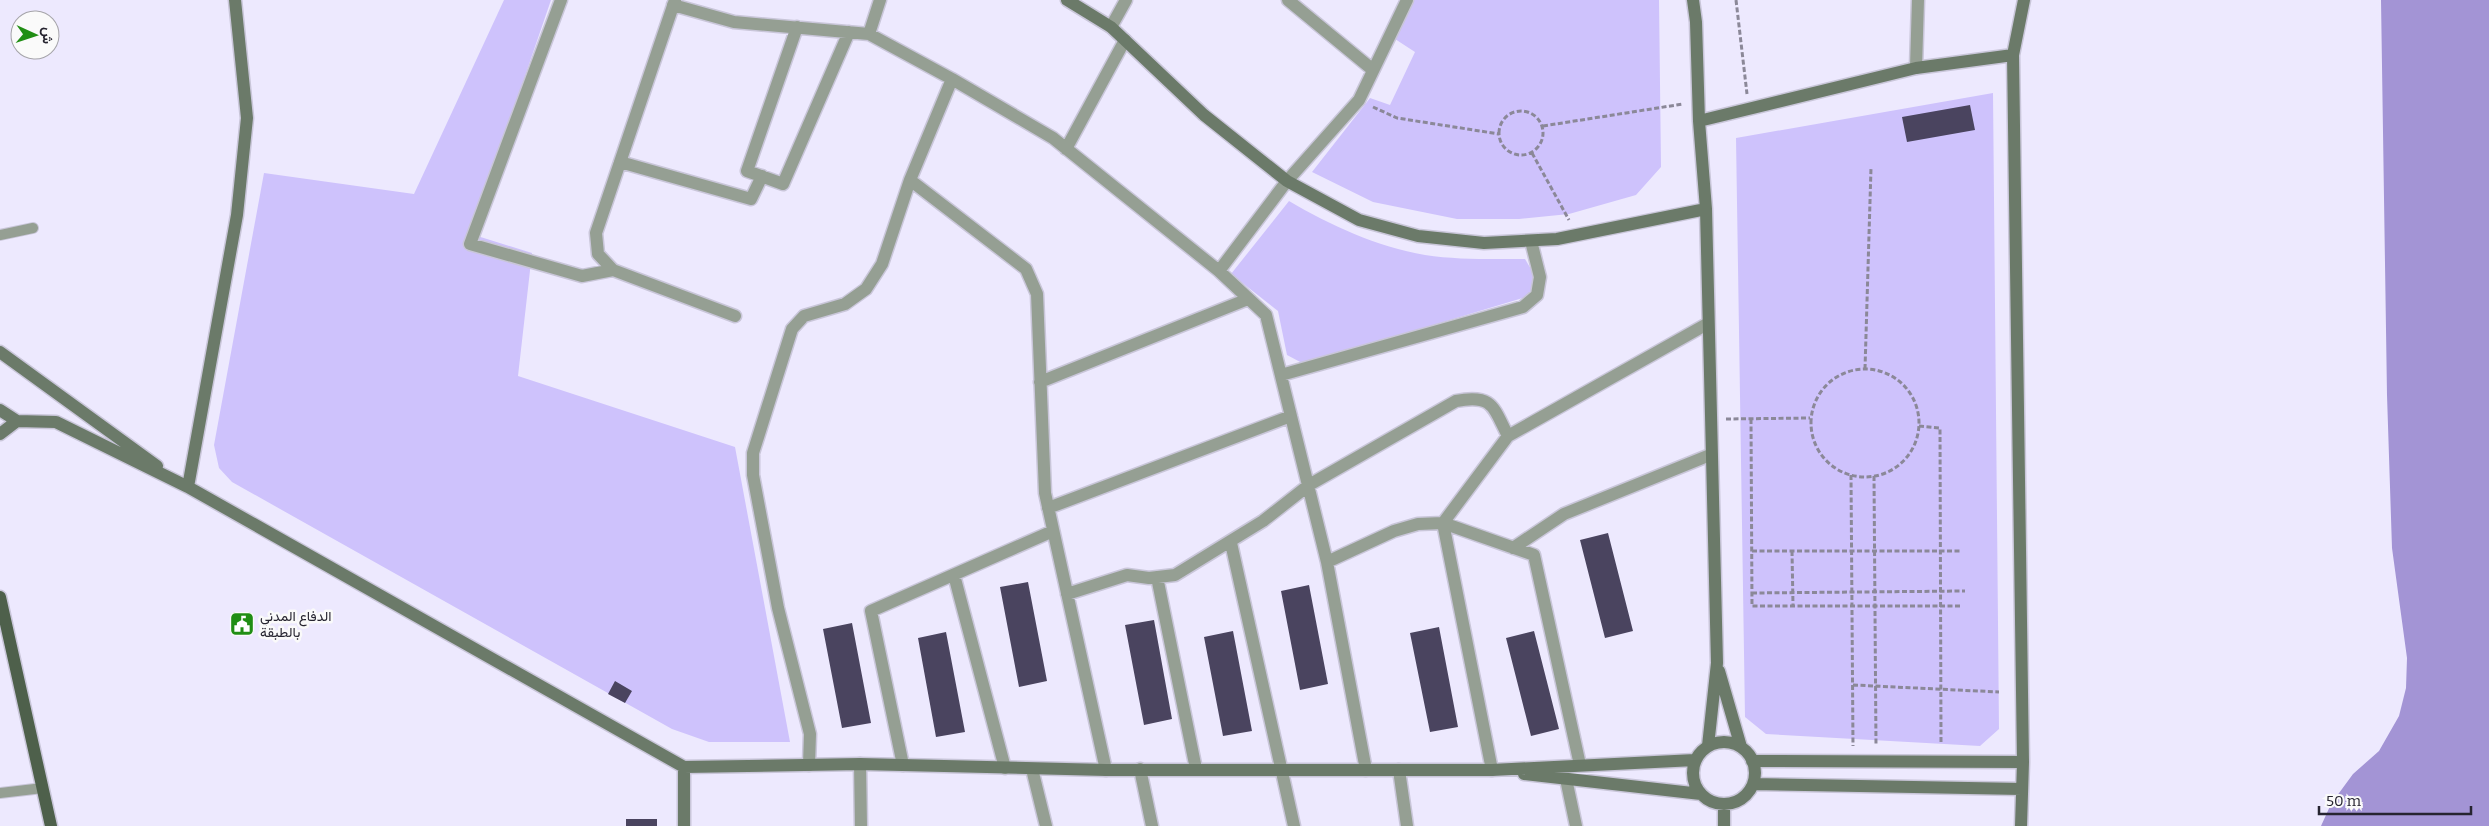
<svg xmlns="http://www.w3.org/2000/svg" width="2489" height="826" viewBox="0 0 2489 826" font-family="Bitter,Vazirmatn,serif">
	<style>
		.green { fill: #cec2fc }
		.water { fill: #a394d5 }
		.building { fill: #4a445f }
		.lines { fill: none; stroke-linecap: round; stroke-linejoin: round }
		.lane-casing { stroke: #c9c6d9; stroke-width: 12 }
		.street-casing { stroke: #c9c6d9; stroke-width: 15 }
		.secondary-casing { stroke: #c9c6d9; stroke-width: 15 }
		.primary-casing { stroke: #c9c6d9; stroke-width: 15 }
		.path { stroke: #8b8898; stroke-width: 3; stroke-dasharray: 5 2.5; stroke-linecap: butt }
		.lane { stroke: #959f93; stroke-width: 10 }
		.street { stroke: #959f93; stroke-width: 12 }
		.secondary { stroke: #6b7a69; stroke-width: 12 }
		.primary { stroke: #4e604b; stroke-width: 12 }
		.labels { text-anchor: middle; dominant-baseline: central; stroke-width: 5; stroke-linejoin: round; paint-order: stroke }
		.poi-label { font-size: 14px; fill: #262430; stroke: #fafafa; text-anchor: start }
	</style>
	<rect width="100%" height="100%" fill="#ede9fe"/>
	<path class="green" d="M504 0H551L471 234 532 253 518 376 735 447 790 742H709L672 729 232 482 219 468 214 445 264 173 414 194Z
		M1411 0H1659L1661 167 1636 195 1569 214 1519 219H1457L1373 202 1312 172 1370 98 1390 105 1415 52 1395 39Z
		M1993 93 1999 729 1980 746 1766 734 1745 717 1736 138Z
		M1289 201C1330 225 1377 247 1425 255 1458 260 1492 259 1525 259L1538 281 1533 295 1304 364 1287 355 1278 311 1231 274Z"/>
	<path class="water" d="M2381 0H2489V826H2321L2331 804 2353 774 2379 751 2399 716 2406 688 2407 658 2392 548 2387 395Z"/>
	<path class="building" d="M1970 105 1975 130 1907 142 1902 117Z
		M1608 533 1633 631 1605 638 1580 540Z
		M1028 582 1047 681 1019 687 1000 587Z
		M1309 585 1328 684 1300 690 1281 591Z
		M1154 620 1172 719 1144 725 1125 625Z
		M852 623 871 723 842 728 823 629Z
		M1439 627 1458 727 1430 732 1410 633Z
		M1233 631 1252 731 1223 736 1204 637Z
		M1534 631 1559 729 1531 736 1506 638Z
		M946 632 965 732 936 737 918 638Z
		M615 681 632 691 625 703 608 694Z
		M626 819H657V826H626Z"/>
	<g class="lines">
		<defs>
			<path id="lane" d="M0 235 33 228
				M0 793 43 788"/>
			<path id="street" d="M561 0 470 244 582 276 613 270
				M675 0 596 233 598 254 613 270 735 316
				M1288 0 1373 70
				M673 5 734 22 869 34 952 79 1053 138 1219 271 1266 315 1327 562 1366 770
				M797 27 747 171 783 184 849 32
				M1111 27 1126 0
				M869 34 880 0
				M1916 68 1918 0
				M1066 149 1125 40
				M620 162 751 199 762 176
				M910 180 1026 269 1037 294 1045 493 1106 770
				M1219 271 1287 181 1359 100 1407 0
				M1281 375 1523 307 1537 295 1540 277 1531 241
				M1040 382 1248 299
				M1048 508 1291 416
				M1231 543 1294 826
				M1513 548 1564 514 1710 455
				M1327 562 1394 531 1418 524 1443 523 1534 555 1580 765
				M954 575 1005 768
				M1157 577 1196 769
				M1067 594 1127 575 1149 578 1175 575 1263 521 1309 485 1456 401C1493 394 1493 407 1508 436
				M860 764 861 826
				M809 765 810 734 778 608 753 475V453L792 329 804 316 845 304 866 289 882 264 910 180 952 79
				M903 765 871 611 1053 531
				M1032 769 1046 826
				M1140 769 1152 826
				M1399 770 1407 826
				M1492 770 1443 523 1508 436 1707 324
				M1566 779 1576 826"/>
			<path id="secondary" d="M1067 0 1111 27 1204 115 1287 181 1359 220 1418 236 1484 243 1557 239 1706 209
				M1693 0 1696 22 1699 121 1706 209 1717 663 1708 746
				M1699 121 1916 68 2013 55
				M0 352 157 466
				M0 410 17 421
				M0 434 17 421 56 422 188 487 684 767 860 764 1106 770H1492L1695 760
				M188 487 237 215 247 118 235 0
				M1719 671 1741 747
				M1693 773a31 31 0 1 1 62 0a31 31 0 1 1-62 0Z
				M1752 761 2023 762
				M1524 774 1701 794
				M1753 784 2022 789
				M1724 804V826
				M684 826V767
				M2021 826 2023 762 2013 55 2024 0"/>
			<path id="primary" d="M0 597 51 826"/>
		</defs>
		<use href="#lane" class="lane-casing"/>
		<use href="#street" class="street-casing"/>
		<use href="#secondary" class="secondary-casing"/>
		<use href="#primary" class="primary-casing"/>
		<path class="path" d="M1736 0 1747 94
			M1373 107 1397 118 1499 134
			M1499 133a22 22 0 1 1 44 0a22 22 0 1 1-44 0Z
			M1543 126 1683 104
			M1532 153 1569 220
			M1811 423a54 54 0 1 1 108 0a54 54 0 1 1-108 0Z
			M1865 369 1871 168
			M1726 419 1810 418
			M1751 419 1752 606H1961
			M1919 426 1940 428 1941 744
			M1851 475 1853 746
			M1874 476 1876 746
			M1752 551H1961
			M1792 551 1793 605
			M1752 593 1965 591
			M1853 685 1999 692"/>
		<use href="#lane" class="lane"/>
		<use href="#street" class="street"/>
		<use href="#secondary" class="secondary"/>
		<use href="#primary" class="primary"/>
	</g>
	<defs>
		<symbol id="civic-square" viewBox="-11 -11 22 22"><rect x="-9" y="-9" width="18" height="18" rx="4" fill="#208e14" stroke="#fafafa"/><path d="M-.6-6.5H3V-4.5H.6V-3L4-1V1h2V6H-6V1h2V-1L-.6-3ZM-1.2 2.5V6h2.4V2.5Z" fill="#fff"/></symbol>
	</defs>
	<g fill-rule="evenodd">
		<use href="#civic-square" x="228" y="610" width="28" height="28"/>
	</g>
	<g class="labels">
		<g class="poi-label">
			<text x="260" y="616">الدفاع المدني<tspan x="260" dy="16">بالطبقة</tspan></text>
		</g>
	</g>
	<g transform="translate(35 35) rotate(93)"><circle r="24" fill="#fafafa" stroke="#a5a4a9"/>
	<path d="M0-4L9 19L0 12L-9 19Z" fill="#208e14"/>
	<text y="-8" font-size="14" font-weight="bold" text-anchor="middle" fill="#262430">ش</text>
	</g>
	<path d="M2319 806v8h152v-8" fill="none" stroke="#262430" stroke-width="2.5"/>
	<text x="2326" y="806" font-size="15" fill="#262430" stroke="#fafafa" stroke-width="4" paint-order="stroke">50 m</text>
</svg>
